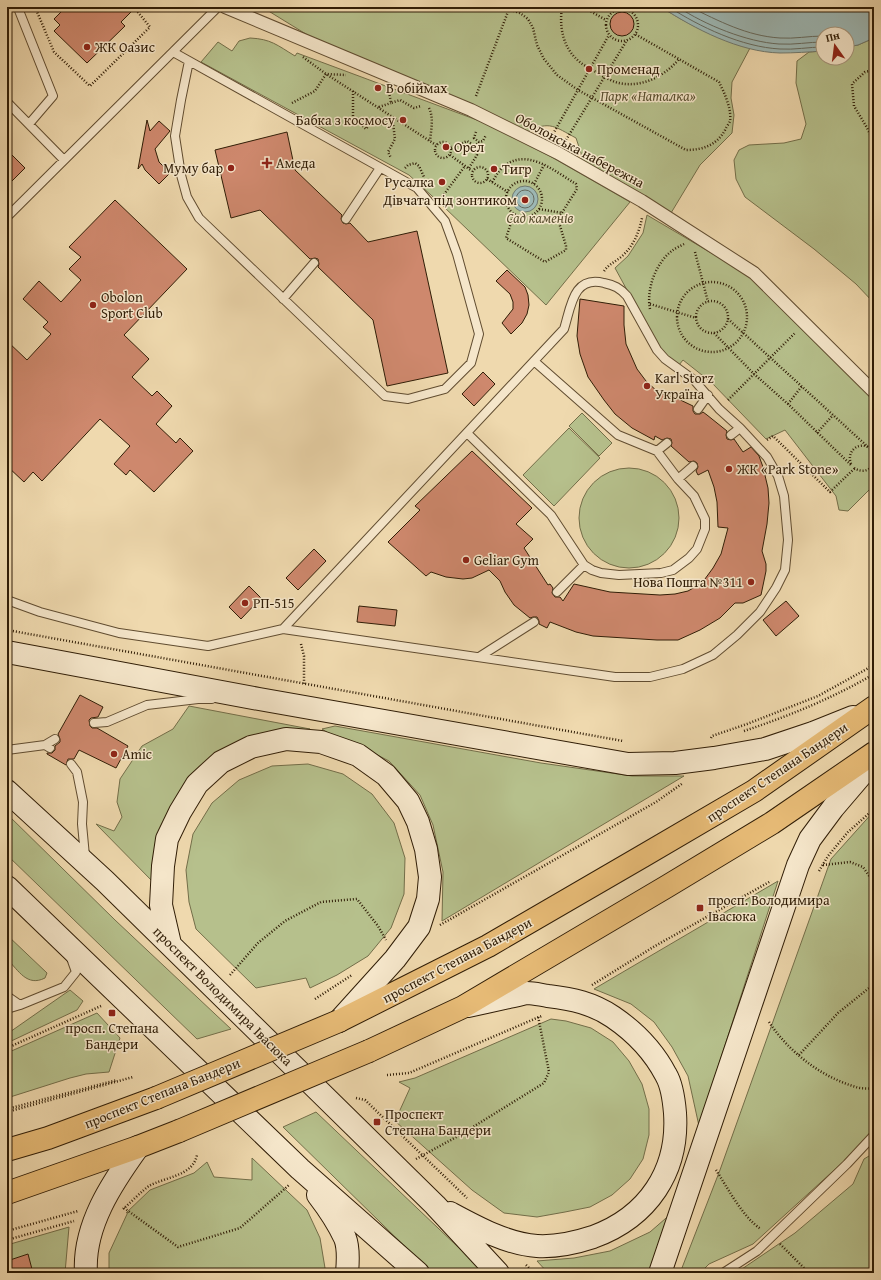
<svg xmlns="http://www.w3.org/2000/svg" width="881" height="1280" viewBox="0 0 881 1280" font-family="'Gentium Book Plus',serif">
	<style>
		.green { fill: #b6c08c; stroke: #736e49 }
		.water { fill: #9db8b5; stroke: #717a6f }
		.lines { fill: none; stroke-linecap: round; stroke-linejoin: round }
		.shore { stroke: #666a5e; stroke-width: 1 }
		.building { fill: #ce886d; stroke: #301d06 }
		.service-casing { stroke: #604c30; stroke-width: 10 }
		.pedestrian-casing { stroke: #604c30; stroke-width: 14 }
		.secondary-casing { stroke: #301d06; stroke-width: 24 }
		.primary-casing { stroke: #301d06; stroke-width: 24 }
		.path { stroke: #301d06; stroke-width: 2.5; stroke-dasharray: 1 2; stroke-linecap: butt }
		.service { stroke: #f5e6ca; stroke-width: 8 }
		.pedestrian { stroke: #f5e6ca; stroke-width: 12 }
		.secondary { stroke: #f5e6ca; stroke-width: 22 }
		.primary { stroke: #e8bc77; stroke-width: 22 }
		.primary-bridge-casing { stroke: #301d06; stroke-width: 24; stroke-linecap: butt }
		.primary-bridge { stroke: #e8bc77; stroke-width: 22 }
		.poi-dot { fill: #8f2418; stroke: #f5e6ca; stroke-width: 1.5 }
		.labels { text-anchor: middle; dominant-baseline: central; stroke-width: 3; stroke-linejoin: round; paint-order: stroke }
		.poi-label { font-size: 14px; fill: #301d06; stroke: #f5e6ca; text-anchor: start }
		.park-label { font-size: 14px; font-style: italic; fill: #584e2e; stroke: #f5e6ca }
		.street-label { font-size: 14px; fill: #301d06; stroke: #f5e6ca }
	</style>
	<rect width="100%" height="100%" fill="#efd9ae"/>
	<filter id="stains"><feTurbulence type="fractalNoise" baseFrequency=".005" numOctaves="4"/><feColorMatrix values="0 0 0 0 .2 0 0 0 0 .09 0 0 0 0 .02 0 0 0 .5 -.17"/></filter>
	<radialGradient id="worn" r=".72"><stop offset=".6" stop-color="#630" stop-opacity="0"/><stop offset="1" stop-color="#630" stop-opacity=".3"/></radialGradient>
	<path class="green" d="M262 7H661C689 25 718 39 750 48L732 82 731 98 734 115 732 133 700 165 671 213 582 162 581 153 576 138C555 127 550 120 527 132L327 47Z
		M250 38C271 39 277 45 295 56L297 53 485 123 548 155 630 202 546 305 443 206 409 175 201 62 218 42 232 51 239 41Z
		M874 38V303L856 284 814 249 745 197 736 179 734 160 739 150 749 145 784 143 801 139 806 124 796 83 797 61 809 52 823 51V58H847V47L858 45Z
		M647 215 752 277 874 397V485L848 511 839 510 836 496 785 430 766 439 712 383 683 360 679 365 667 356 658 347 615 268 628 256 643 233Z
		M582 413 612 443 599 456 569 426Z
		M569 428 600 458 554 506 523 475Z
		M579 518a50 50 0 1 1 100 0a50 50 0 1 1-100 0Z
		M189 706 310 729 266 734 197 773 154 883 96 824 114 831 122 817 117 802 120 779 142 746 173 729Z
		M335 726 541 763 632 776H684L442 921 443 872 433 825 420 795 389 761 350 741 333 736 322 729Z
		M308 764 343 774 372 794 394 823 405 858 404 894 391 928 368 956 337 975 310 988 306 978 256 988 196 929 189 902 186 870 193 834 212 803 239 780 272 766Z
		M874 811V1129L843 1162 753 1244 709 1264 700 1273H680L720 1170 831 859Z
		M7 814 115 920 231 1029 197 1039 7 855Z
		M778 881 699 1126 688 1076 672 1047 654 1022 631 1004 594 989Z
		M7 935 47 973 45 978C27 987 19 971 7 959Z
		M70 990 83 1001 77 1010 7 1043V1034Z
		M97 1013 120 1038 109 1072 86 1074 70 1078 7 1098V1053Z
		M551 1019 566 1021 591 1028 613 1042 629 1061 642 1084 649 1109V1135L643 1159 630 1179 612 1195 590 1207 565 1212 537 1217 504 1213 472 1190 395 1121 410 1088 399 1082 415 1078Z
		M316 1112 479 1267 485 1273H432L283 1127Z
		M874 1153V1273H736L795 1233 853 1184 864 1159Z
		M252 1158 307 1210 320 1238 325 1268 324 1273H109V1253L128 1212 126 1213 150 1190 194 1173 207 1162 214 1177 252 1180Z
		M673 1212 652 1273H548L537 1261 574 1258 610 1251 650 1232Z
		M69 1227 65 1273H7V1245Z"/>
	<path class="water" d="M661 7H874V38L858 45 847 47V34H823V51C809 52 794 53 780 53 739 52 695 29 661 7Z
		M512 199a13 13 0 1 1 26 0a13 13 0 1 1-26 0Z"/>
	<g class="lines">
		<path class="shore" d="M669 7C700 27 742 47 780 49 794 50 809 47 823 47
			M678 7C705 25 747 42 779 44 794 45 809 42 823 42
			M690 7C719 21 747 36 780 38 794 39 809 36 823 36
			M516 199a9 9 0 1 1 18 0a9 9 0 1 1-18 0Z"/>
	</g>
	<path class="building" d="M66 7H136L121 22 125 26 87 63 54 31 60 25 54 19Z
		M610 24a12 12 0 1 1 24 0a12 12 0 1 1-24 0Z
		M147 120 150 131 159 121 170 131 155 149 159 162 170 173 159 184 145 170 142 164 138 169Z
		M287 132 295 170 342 215 341 219 343 223 346 224 350 223 368 242 417 231 448 373 387 386 373 320 318 267 319 264 318 259 315 258 310 259 260 210 231 218 215 150Z
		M7 150 25 168 7 186Z
		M115 200 187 269 124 335 149 359 132 377 152 396 157 391 172 406 156 424 176 443 180 438 193 451 154 492 130 470 126 475 114 464 130 446 100 419 42 481 33 472 24 482 7 466V341L27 360 51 334 43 327 48 322 23 299 39 281 61 302 81 280 69 269 81 257 69 247Z
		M507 270 525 287 528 295 529 305 527 314 522 323 511 334 502 323 513 309V302L510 294 496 281Z
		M580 299 624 306V325L626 344 637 369 646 381 659 393 674 397 693 406V411L695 414H700L703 412 707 415 727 431 726 435 727 439 731 440 734 439 743 452 751 447 759 456 763 467 768 488 769 503 767 524 762 551 766 564V571L761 595 743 603H735L720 618 700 630 678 640H657L593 636 576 632 550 622 547 628 539 624V621L537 617H533L530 618 514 605 505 592 500 581 489 570 472 578 463 579 446 577 431 572 426 576 388 542 420 510 415 506 472 451 532 508 516 524 533 539 524 548 548 585 550 584 553 588 552 593 555 597H560L563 601 574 584 610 592 660 595 675 594 688 591 702 583 713 568 721 554 728 528 718 527 717 502 714 487 708 470 698 475 696 471 698 467 697 463 694 461 689 462 671 446 672 443 671 439 667 438 662 440 655 436 654 440 632 428 615 414 604 400 588 377 580 354 577 336Z
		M483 372 495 384 474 406 462 394Z
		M314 549 326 561 298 590 286 578Z
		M249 586 261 598 241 619 229 607Z
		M786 601 799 616 776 636 763 620Z
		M359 606 397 610 395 626 357 622Z
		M80 695 103 707 98 717 91 718 89 720 90 726 92 728H97L128 746 116 768 79 750 74 759H68L66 765 47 754V753H52L55 750V746L60 742V739L58 734Z
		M28 1254 33 1273H7V1261Z"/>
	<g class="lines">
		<defs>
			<path id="service" d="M16 7 18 8 53 96 29 124
				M173 52 417 188 445 221 457 254 479 334 471 363 445 389 408 399 385 396 199 218 187 197 181 175 175 136 181 100 189 61
				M7 102 64 160
				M7 217 218 7
				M346 219 380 168
				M283 299 314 263
				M534 361 618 435 657 451 678 479 694 496 705 519V529L697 549 689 558 673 570 661 573 619 575 601 573 592 570 584 565 557 592
				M698 409 708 395
				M467 433 551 515 584 565
				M731 435 740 428
				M657 451 667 443
				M678 479 693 466
				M7 600 40 612 119 633 208 646 283 629 615 677H650L683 669 713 655 737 635 760 612 776 588 785 570 788 540 784 496 778 476 767 457 740 428 719 409 694 380 665 359 657 350 627 296C620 288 614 285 604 283 573 275 571 307 564 329L283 629
				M479 657 534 622
				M94 723 107 722 147 705 198 699H212
				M45 745 55 739
				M7 750 45 745 50 748
				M71 764 77 772 83 802 82 824 85 856
				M7 996 20 1005 64 987 76 972 71 958
				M7 1009 20 1005
				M723 1273 757 1251 847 1164 874 1135"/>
			<path id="pedestrian" d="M225 7 471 110 558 153 642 201 754 273 874 392"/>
			<path id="secondary" d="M7 652 259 699 628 764 675 763 714 758 765 749 813 733 853 717
				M7 791 105 881 435 1205 498 1273
				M7 887 300 1169 418 1273
				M170 944 161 905 163 866 167 839 180 812 197 784 221 762 251 747 286 739 321 742 358 755 386 775 408 801 418 822 426 849 430 877 428 899 419 927 395 959 339 1021
				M318 1195C328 1208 338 1223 345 1238 349 1248 348 1262 347 1273
				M450 1213C476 1227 507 1244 537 1246 556 1247 575 1243 593 1237 648 1217 679 1171 675 1113 674 1101 672 1085 666 1075 654 1052 635 1032 613 1017 592 1003 573 999 548 996 541 995 534 993 527 993 521 994 515 996 509 997 495 1000 482 1003 468 1006
				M86 1273C83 1226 112 1183 138 1147
				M660 1273 798 865 810 839 833 808 874 760"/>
			<path id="primary" d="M339 1021 488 946 643 856 754 791 874 707
				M369 1051 463 1007 666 887 772 823 874 753
				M7 1150 48 1138 156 1098
				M7 1193 138 1147 179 1131"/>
		</defs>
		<use href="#service" class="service-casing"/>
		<use href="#pedestrian" class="pedestrian-casing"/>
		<use href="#secondary" class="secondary-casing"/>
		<use href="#primary" class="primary-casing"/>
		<path class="path" d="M35 7 54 52 90 86 150 27 137 11 141 7
			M385 7H388
			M502 7 520 13 528 19 533 28 537 45 544 59 557 75 578 90 686 150C703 150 717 145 725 130 726 127 729 124 730 121 732 109 724 92 719 82L635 34
			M562 7C559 28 563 49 581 63 585 66 590 68 594 71 602 75 610 81 619 83 642 88 665 76 679 59
			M583 7 606 20
			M606 25a16 16 0 1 1 32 0a16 16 0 1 1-32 0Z
			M303 57 326 74 436 145
			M874 70 865 72 852 84 854 106 866 126 874 142
			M353 91V117L366 129 374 118 381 124 389 122 393 123 395 139 388 152 391 158
			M389 92 391 103 400 100 414 108 421 106
			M476 96 509 9
			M292 103 315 91 326 74 346 75
			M379 107 391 103
			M429 108C434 118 431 130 430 141
			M476 132 474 138 479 142 483 141 486 135
			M553 134 609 35
			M566 140 627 40
			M435 150a8 8 0 1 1 16 0a8 8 0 1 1-16 0Z
			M451 148 467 141 475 146
			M450 155 472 171
			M472 175a8 8 0 1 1 16 0a8 8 0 1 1-16 0Z
			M405 168 408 165 415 163 419 166 424 177
			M469 168 477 155 475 146 479 142
			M487 179 508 192
			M506 199a18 18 0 1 1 36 0a18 18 0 1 1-36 0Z
			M492 182C495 178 497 173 501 169 525 145 554 171 576 184L577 189 558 219 566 246V250L545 262 506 238 514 214
			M534 184 544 165
			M442 197 465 166
			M539 209 562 213
			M695 252 708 302
			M604 271C609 264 615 262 621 257 633 247 639 233 642 218
			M677 317a35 35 0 1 1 70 0a35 35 0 1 1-70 0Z
			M696 317a16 16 0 1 1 32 0a16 16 0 1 1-32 0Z
			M650 304 696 318
			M650 309C646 289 656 262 673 250 676 248 680 246 684 244
			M728 319 868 447
			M714 333 754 374 788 404 851 465
			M728 400 795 333
			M788 404 802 386
			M817 433 833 415
			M767 440 773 436 830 492 855 468
			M851 464C845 448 865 438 874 453
			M854 468C862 473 870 471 874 463
			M7 630 623 741
			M301 644 304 656V684
			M744 731C789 716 833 698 874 674
			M711 738 712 736 747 724 818 696 874 665
			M823 865 850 862 863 867 874 883
			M819 871 828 856 848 832 874 809
			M440 925 656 802 683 783
			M230 975 258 943 285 921 321 902 357 899 378 926 386 940
			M592 985 655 946 771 881
			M315 999 352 975
			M769 1022C789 1052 821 1077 856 1087 861 1089 868 1088 874 1089
			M7 1048 101 1006
			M799 1055 838 1013 874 984
			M387 1075 409 1073 539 1017 542 1016
			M356 1098 365 1100 467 1198
			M7 1109 117 1080
			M7 1112 133 1077
			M416 1159 460 1135 544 1083 549 1072 538 1016
			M716 1170C727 1187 744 1219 761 1229
			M124 1208 178 1247 240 1228 289 1185
			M123 1209C129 1204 144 1189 149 1186 165 1177 193 1176 197 1155
			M7 1231 78 1211
			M7 1240 74 1221
			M780 1244 809 1273
			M526 1265 534 1273"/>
		<use href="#service" class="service"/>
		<use href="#pedestrian" class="pedestrian"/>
		<use href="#secondary" class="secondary"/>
		<use href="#primary" class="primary"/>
		<defs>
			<path id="primary-bridge" d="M156 1098 339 1021
				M179 1131 369 1051"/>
		</defs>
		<use href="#primary-bridge" class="primary-bridge-casing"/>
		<use href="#primary-bridge" class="primary-bridge"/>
	</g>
	<g class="poi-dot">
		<circle cx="87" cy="47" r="4"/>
		<circle cx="589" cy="69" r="4"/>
		<circle cx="378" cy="88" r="4"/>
		<circle cx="403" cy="120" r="4"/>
		<circle cx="446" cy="147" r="4"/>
		<path d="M265 157h4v4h4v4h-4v4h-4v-4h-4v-4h4z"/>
		<circle cx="231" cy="168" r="4"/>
		<circle cx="494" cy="169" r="4"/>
		<circle cx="442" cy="182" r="4"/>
		<circle cx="525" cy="200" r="4"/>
		<circle cx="93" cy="305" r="4"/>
		<circle cx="647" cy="386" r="4"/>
		<circle cx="729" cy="469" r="4"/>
		<circle cx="466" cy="560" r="4"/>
		<circle cx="751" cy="582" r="4"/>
		<circle cx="245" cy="603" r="4"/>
		<circle cx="114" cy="754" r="4"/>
		<rect x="696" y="904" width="8" height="8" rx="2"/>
		<rect x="108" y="1009" width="8" height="8" rx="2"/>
		<rect x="373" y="1118" width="8" height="8" rx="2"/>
	</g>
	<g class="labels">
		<g class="poi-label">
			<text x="95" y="47">ЖК Оазис</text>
			<text x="597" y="69">Променад</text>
			<text x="386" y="88">В обіймах</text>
			<text x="395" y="120" text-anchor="end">Бабка з космосу</text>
			<text x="454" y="147">Орел</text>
			<text x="276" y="163">Амеда</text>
			<text x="223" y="168" text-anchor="end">Муму бар</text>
			<text x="502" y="169">Тигр</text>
			<text x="434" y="182" text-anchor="end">Русалка</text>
			<text x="517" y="200" text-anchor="end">Дівчата під зонтиком</text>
			<text x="101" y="297">Obolon<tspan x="101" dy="16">Sport Club</tspan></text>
			<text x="655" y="378">Karl Storz<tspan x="655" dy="16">Україна</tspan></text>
			<text x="737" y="469">ЖК «Park Stone»</text>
			<text x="474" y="560">Geliar Gym</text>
			<text x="743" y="582" text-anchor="end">Нова Пошта №311</text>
			<text x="253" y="603">РП-515</text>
			<text x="122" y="754">Amic</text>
			<text x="708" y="900">просп. Володимира<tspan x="708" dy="16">Івасюка</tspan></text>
			<text x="112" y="1028" text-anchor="middle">просп. Степана<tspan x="112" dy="16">Бандери</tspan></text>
			<text x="385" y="1114">Проспект<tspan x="385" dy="16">Степана Бандери</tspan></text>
		</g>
		<g class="park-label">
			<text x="648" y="96">Парк «Наталка»</text>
			<text x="540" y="218">Сад каменів</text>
		</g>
		<g class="street-label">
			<text transform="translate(580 150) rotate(28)">Оболонська набережна</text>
			<text transform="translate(777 772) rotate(-34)">проспект Степана Бандери</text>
			<text transform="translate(457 960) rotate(-28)">проспект Степана Бандери</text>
			<text transform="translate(223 996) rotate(45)">проспект Володимира Івасюка</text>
			<text transform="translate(162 1093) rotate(-22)">проспект Степана Бандери</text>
		</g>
	</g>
	<rect width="881" height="1280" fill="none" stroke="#efd9ae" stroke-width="24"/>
	<rect x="8" y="8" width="865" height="1264" fill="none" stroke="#301d06" stroke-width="2"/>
	<rect x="12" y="12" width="857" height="1256" fill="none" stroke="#301d06"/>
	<g transform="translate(835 46) rotate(346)"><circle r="19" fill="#f5e6ca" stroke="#a6967c"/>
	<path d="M0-3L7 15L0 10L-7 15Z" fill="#8f2418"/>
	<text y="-6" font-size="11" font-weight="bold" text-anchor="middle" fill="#301d06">Пн</text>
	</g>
	<rect width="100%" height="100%" filter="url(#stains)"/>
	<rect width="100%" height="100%" fill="url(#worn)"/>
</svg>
